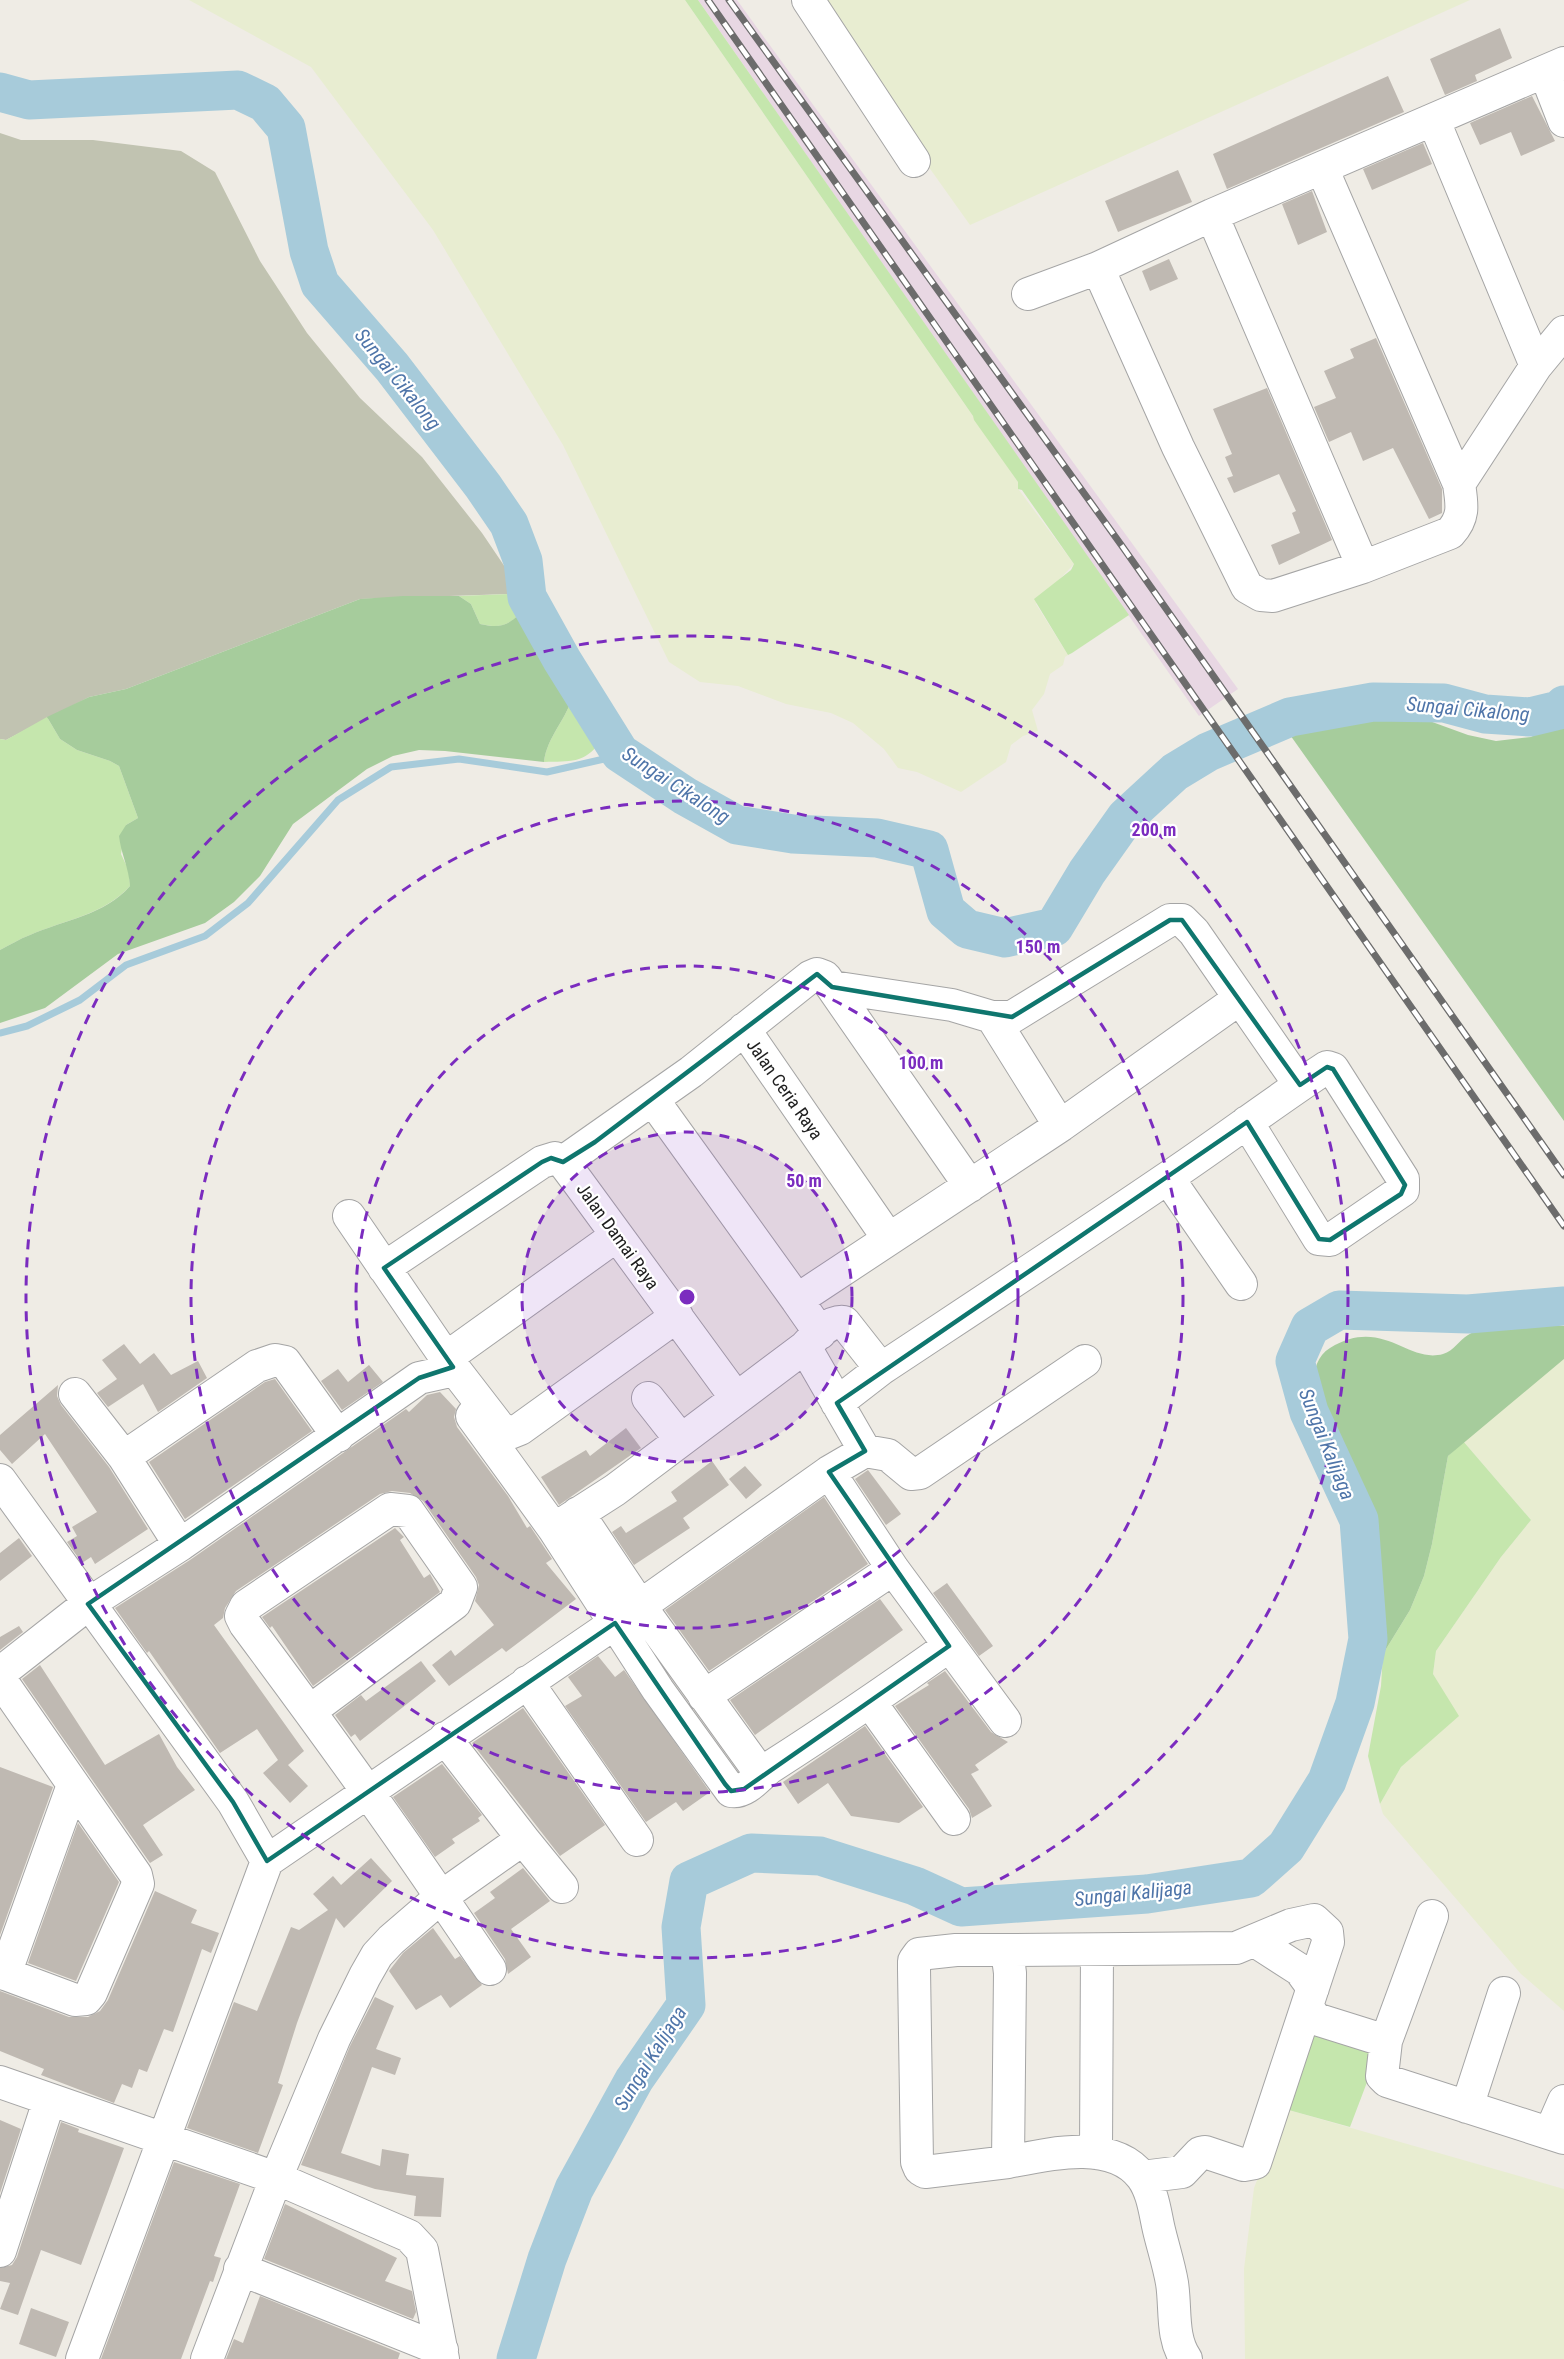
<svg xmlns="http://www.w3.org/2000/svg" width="1564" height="2359" viewBox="0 0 1564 2359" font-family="'Roboto Condensed',sans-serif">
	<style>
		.industrial { fill: #e8d7e3 }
		.construction { fill: #c1c3b1 }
		.farmland { fill: #e8edd1 }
		.grass { fill: #c5e6ad }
		.forest { fill: #a6cc9c }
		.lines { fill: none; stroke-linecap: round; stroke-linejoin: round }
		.stream { stroke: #a7cbda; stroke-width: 7 }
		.river { stroke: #a7cbda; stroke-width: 39 }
		.building { fill: #bfb9b2 }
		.minor-casing { stroke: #a5a5a5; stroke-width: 34 }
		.minor { stroke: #fff; stroke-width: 32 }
		.rail-casing { stroke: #6c6c6c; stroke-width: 7 }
		.rail { stroke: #fff; stroke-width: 4.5; stroke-dasharray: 14; stroke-linecap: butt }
		.marked { fill: none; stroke: #0f766e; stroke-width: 4.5; stroke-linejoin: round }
		.ring { fill: none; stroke: #7b2cbf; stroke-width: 3; stroke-dasharray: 10 8 }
		.labels { text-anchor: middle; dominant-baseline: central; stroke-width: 4.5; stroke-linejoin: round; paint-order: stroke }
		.street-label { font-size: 18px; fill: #1e1e1e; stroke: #fff }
		.water-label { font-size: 20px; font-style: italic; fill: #4f75a9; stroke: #fff }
		.centre { fill: #7b2cbf; stroke: #fff; stroke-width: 3 }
		.ring-label { font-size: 18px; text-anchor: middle; font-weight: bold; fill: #7b2cbf; stroke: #fff; stroke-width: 4.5; stroke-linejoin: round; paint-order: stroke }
	</style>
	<rect width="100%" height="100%" fill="#efece5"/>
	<path class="industrial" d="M698 0H737L1238 689 1199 716Z"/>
	<path class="construction" d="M0 133 21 140H93L181 151 215 172 260 261 307 333 360 398 422 457 482 533 505 567 509 594 360 599 126 689 89 697 6 740 0 739Z"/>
	<path class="farmland" d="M189 0H685L973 416 1018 482 1019 490 1074 564 1036 604 1068 655 1065 657 1063 665 1050 674 1044 694 1032 710 1038 731 1023 736 1011 745 1006 762 961 792 917 772 898 768 884 749 853 723 831 713 786 704 738 686 700 682 669 662 563 445 433 230 311 67Z
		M810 0H1470L970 225Z
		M1564 1359V2011L1521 1974 1383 1814 1380 1804 1401 1767 1458 1716 1433 1674 1436 1651 1501 1557 1531 1520 1463 1441Z
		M1285 2109 1564 2189V2359H1245L1244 2269 1254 2188Z"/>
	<path class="grass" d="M685 0H698L1129 615 1072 653 1068 655 1034 599 1071 570 1074 564 1022 490 1018 489V482L974 420 973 416Z
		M509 594 520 613C507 627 499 628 480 624L471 604 459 596Z
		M573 694 600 742C584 764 570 761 544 762 547 736 568 718 573 694Z
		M47 717 60 739 77 750 110 761 119 766 138 818 126 825 121 854 129 871 130 886C104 915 64 920 30 935 19 939 10 945 0 950V739L6 740Z
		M1463 1441 1531 1520 1501 1557 1436 1651 1433 1674 1459 1716 1401 1767 1380 1804 1368 1756 1381 1686 1383 1654 1410 1610 1424 1576 1432 1544 1448 1456Z
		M1312 2031 1380 2048 1350 2127 1285 2109Z"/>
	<path class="forest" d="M403 596H459L471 604 480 624C498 628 507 627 520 613L539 646 573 694C568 718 547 736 544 762L445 751 419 750 393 756 367 769 293 824 260 876 234 902 205 923 118 954 45 1008 0 1023V950C10 945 19 939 30 935 64 920 105 915 130 886 129 868 121 854 119 836L126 825 138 818 119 766 110 761 77 750 60 739 47 717 89 697 126 689 360 599Z
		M1350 715 1424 719 1468 735 1496 741 1531 737 1564 719V1121L1283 725 1308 718Z
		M1512 1321 1564 1326V1359L1448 1456 1432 1544 1424 1576 1410 1610 1383 1654C1387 1583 1369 1515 1342 1450 1334 1432 1317 1412 1314 1392 1312 1377 1315 1357 1330 1348 1383 1316 1407 1364 1443 1354 1454 1351 1459 1340 1468 1335 1482 1326 1497 1323 1512 1321Z"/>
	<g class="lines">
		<path class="stream" d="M0 1033 27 1026 80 1000 126 965 205 936 248 903 338 800 391 767 459 759 547 772 604 759 620 753"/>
		<path class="river" d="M0 92 29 100 238 90 265 103 286 128 309 251 320 284 392 367 483 486 509 524 523 561 527 597 562 660 620 753 685 796 737 825 793 834 877 838 929 850 946 911 967 929 1005 938 1054 927 1087 872 1126 817 1175 772 1208 752 1290 717 1373 702 1444 703 1485 714 1530 717 1559 710 1564 705
			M516 2359 547 2259 574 2189 634 2080 686 2005 681 1927 689 1881 751 1853 820 1856 915 1886 961 1907 1147 1894 1251 1878 1286 1847 1327 1781 1355 1703 1368 1639 1359 1520 1309 1412 1295 1361 1310 1327 1339 1310 1468 1314 1564 1306"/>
	</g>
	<path class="building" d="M1500 28 1512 58 1475 75 1477 81 1445 95 1430 59Z
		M1388 76 1404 112 1227 189 1213 154Z
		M1532 96 1555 141 1521 156 1511 132 1480 145 1470 123Z
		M1423 143 1432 164 1372 190 1363 169Z
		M1178 170 1192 202 1118 232 1105 201Z
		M1312 191 1327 232 1298 245 1282 204Z
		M1169 259 1178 279 1150 291 1142 271Z
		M1376 338 1442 489V513L1429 519 1393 448 1363 461 1351 432 1329 442 1314 407 1336 398 1324 371 1354 358 1350 349Z
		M1267 388 1332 540 1279 565 1271 545 1300 533 1292 513 1296 511 1279 474 1234 493 1227 478 1233 476 1225 457 1232 454 1213 409Z
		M124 1344 140 1364 154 1353 171 1375 198 1361 207 1378 158 1412 143 1384 108 1407 97 1393 117 1379 102 1360Z
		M369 1365 383 1382 342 1410 321 1381 338 1369 348 1382Z
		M275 1379 312 1431 185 1519 149 1462 265 1382Z
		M58 1385 57 1396 61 1405 109 1467 148 1529 95 1564 91 1557 82 1563 67 1542 77 1536 72 1527 97 1512 45 1434 12 1464 0 1450V1435Z
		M440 1392 456 1409 454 1417 457 1427 508 1496 527 1528 530 1526 552 1559 546 1563 576 1599 506 1652 502 1648 449 1686 432 1665 451 1650 455 1656 494 1625 475 1601 479 1585 476 1577 423 1501 410 1493 392 1491 380 1494 236 1591 225 1608 223 1618 214 1625 304 1751 288 1765 308 1786 290 1803 263 1773 278 1760 257 1729 220 1753 149 1651 147 1653 115 1608 190 1560 406 1409 409 1412 427 1395Z
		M626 1428 641 1448 559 1505 541 1477 586 1450 590 1456Z
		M712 1461 729 1485 683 1518 690 1528 634 1565 612 1532 621 1526 626 1533 677 1501 671 1492Z
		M745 1466 762 1485 746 1499 729 1479Z
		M868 1470 901 1514 886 1525 855 1479Z
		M824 1497 868 1564 709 1671 665 1610Z
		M395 1528 404 1537 400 1540 424 1578 430 1574 440 1592 313 1686 272 1626 270 1628 262 1617Z
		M19 1538 32 1556 0 1581V1553Z
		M947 1583 993 1646 979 1656 933 1593Z
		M880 1599 903 1630 755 1735 730 1700Z
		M19 1626 23 1632 0 1650V1637Z
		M598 1656 615 1677 624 1670 710 1792 683 1811 676 1802 646 1822 565 1706 582 1696 568 1677Z
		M421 1661 436 1681 360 1741 355 1734 351 1737 335 1715 361 1695 366 1701Z
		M40 1665 105 1765 159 1734 177 1767 195 1790 143 1825 163 1855 150 1863 22 1679Z
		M945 1671 991 1732 1008 1742 975 1765 979 1770 971 1774 992 1806 972 1818 969 1809 895 1706 929 1685 927 1683Z
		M523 1708 605 1825 560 1856 472 1743Z
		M865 1726 923 1807 899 1823 851 1816 828 1783 798 1804 783 1782Z
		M442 1764 482 1815 478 1818 480 1821 452 1839 455 1843 435 1857 393 1797Z
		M0 1767 53 1787 0 1935Z
		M78 1823 119 1882 76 1981 28 1963Z
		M371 1858 392 1881 344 1928 336 1918 297 2023 278 2083 283 2085 258 2153 187 2128 234 2002 257 2011 291 1927 299 1930 328 1910 313 1894 333 1876 341 1885Z
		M523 1868 550 1901 511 1929 531 1957 508 1974 505 1959 474 1913 495 1898 490 1892Z
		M155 1891 197 1910 191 1923 219 1933 211 1953 202 1949 173 2032 164 2029 147 2072 139 2069 132 2088 122 2084 114 2103 41 2075 44 2069 0 2051V1991L69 2017H88L100 2011 108 2000Z
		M433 1928 455 1959 460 1956 482 1985 450 2008 441 1995 416 2010 389 1971 403 1953Z
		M375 1997 394 2006 376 2049 401 2058 395 2075 372 2067 341 2153 380 2166 382 2149 409 2154 406 2175 444 2178 441 2217 414 2216 416 2196 375 2189 301 2165 350 2046Z
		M0 2120 21 2129 0 2193Z
		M61 2122 79 2129 78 2132 124 2148 81 2265 41 2250 18 2315 0 2309 10 2283 0 2281V2268L12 2265 17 2257Z
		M174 2162 240 2184 214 2256 221 2258 213 2282 210 2281 181 2359H101Z
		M285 2204 397 2258 385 2281 412 2291 416 2312 413 2319 264 2259Z
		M260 2296 400 2353 398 2359H226L234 2339 243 2343Z
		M31 2308 69 2322 56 2357 19 2344Z"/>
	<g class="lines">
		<defs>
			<path id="minor" d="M808 0 914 161
				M1545 72 1564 121
				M1434 121 1536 366
				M1322 168 1459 484
				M1212 215 1363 567
				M1098 268 1178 447 1247 587 1261 595 1273 596 1363 567 1450 533C1465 517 1462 504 1459 484L1536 366 1564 332
				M1028 294 1098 268 1212 215 1564 63
				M832 987 952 1005 992 1017H1012L1170 920H1182L1194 932 1300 1085
				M992 1017 1060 1126
				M744 1029 888 1238
				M653 1100 797 1300
				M563 1162 691 1072 810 977 817 974 825 977 970 1186
				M1168 1178 1241 1284
				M349 1216 446 1358 503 1432 510 1433 520 1429 677 1316
				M384 1268 542 1162 555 1158 563 1162 578 1182 736 1398
				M820 1333 797 1300 1060 1126 1239 999
				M446 1358 616 1236
				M75 1394 124 1457 180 1545
				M648 1398 681 1440
				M837 1403 881 1369C976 1306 1072 1243 1166 1179 1220 1143 1272 1103 1327 1067L1333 1069 1403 1179V1190L1330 1240 1319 1239 1247 1122
				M481 1404 472 1416 554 1529 658 1690 731 1791C745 1794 759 1776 769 1768 830 1729 890 1688 949 1646
				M865 1451 888 1455 911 1474 920 1473 1085 1361
				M124 1457 257 1366 275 1360 285 1362 338 1436
				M829 1472 893 1569 1005 1721
				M0 1480 233 1802 267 1861
				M578 1513 640 1606 761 1774
				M562 1524 615 1490 805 1347
				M0 1673 88 1604 180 1545 419 1378 455 1370
				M0 1679 136 1875 138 1884 91 1993 86 1999 75 2000 0 1972
				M527 1682 637 1840
				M704 1696 893 1569
				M870 1702 954 1819
				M445 1738 523 1839 441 1897 490 1969
				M523 1839 562 1887
				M1432 1916 1386 2041 1382 2076 1387 2081 1564 2138
				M1255 1941 1300 1970 1313 1988
				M1007 1950 1236 1948 1291 1925 1314 1920 1327 1932 1328 1942 1255 2163 1244 2165 1205 2152 1200 2153 1182 2172 1142 2177
				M5 1974 73 1785
				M1308 2008 1314 2017 1319 2020 1386 2041
				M0 2082 276 2178 409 2236 422 2250 443 2359
				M1467 2107 1504 1993
				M1550 2133 1564 2101
				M1096 2153 1097 1950
				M1008 2162 925 2172 920 2169 917 2162 914 1969V1961L919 1954 956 1950H1007L1010 1973 1008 2162C1048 2154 1113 2138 1142 2177 1153 2192 1155 2213 1159 2230 1163 2247 1169 2265 1172 2283 1176 2308 1171 2338 1186 2359
				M0 2251 49 2101
				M240 2269 442 2350
				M82 2359 267 1861 640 1606 829 1472 865 1451 805 1347C814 1337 830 1320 844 1322L881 1369
				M207 2359 276 2178 334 2039 365 1976 377 1955 391 1940 441 1897C378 1804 312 1714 245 1624L241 1616 246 1606 390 1509 408 1511 461 1587 455 1603 310 1711"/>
		</defs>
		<use href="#minor" class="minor-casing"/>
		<use href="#minor" class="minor"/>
		<defs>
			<path id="rail" d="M708 0 1564 1226
				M729 0 1122 546 1564 1175"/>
		</defs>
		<use href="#rail" class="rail-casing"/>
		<use href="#rail" class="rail"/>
	</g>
	<path class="marked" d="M1170 920H1182L1300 1085 1327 1067 1333 1069 1405 1185 1401 1194 1330 1240 1319 1239 1247 1122 837 1403 865 1451 829 1472 949 1646 744 1789 731 1791 725 1784 615 1623 267 1861 233 1802 88 1604 419 1378 453 1367 384 1268 542 1162 551 1158 563 1162 595 1142 817 974 832 987 1012 1017Z"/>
	<circle cx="687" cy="1297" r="165" fill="#7b2cbf" fill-opacity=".12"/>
	<g class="ring">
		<circle cx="687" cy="1297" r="165"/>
		<circle cx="687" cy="1297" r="331"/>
		<circle cx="687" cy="1297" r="496"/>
		<circle cx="687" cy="1297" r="661"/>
	</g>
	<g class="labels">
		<g class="street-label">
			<text transform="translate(785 1089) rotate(55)">Jalan Ceria Raya</text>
			<text transform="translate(618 1236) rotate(54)">Jalan Damai Raya</text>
		</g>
		<g class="water-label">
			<text transform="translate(398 379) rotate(51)">Sungai Cikalong</text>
			<text transform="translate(1468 709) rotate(5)">Sungai Cikalong</text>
			<text transform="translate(676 785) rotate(33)">Sungai Cikalong</text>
			<text transform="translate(1327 1444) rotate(68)">Sungai Kalijaga</text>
			<text transform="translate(1133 1893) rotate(-6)">Sungai Kalijaga</text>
			<text transform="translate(650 2058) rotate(-58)">Sungai Kalijaga</text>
		</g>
	</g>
	<circle cx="687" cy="1297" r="9" class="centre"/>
	<g class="ring-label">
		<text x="1154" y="836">200 m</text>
		<text x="1038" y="953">150 m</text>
		<text x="921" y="1069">100 m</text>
		<text x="804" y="1187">50 m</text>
	</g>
</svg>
